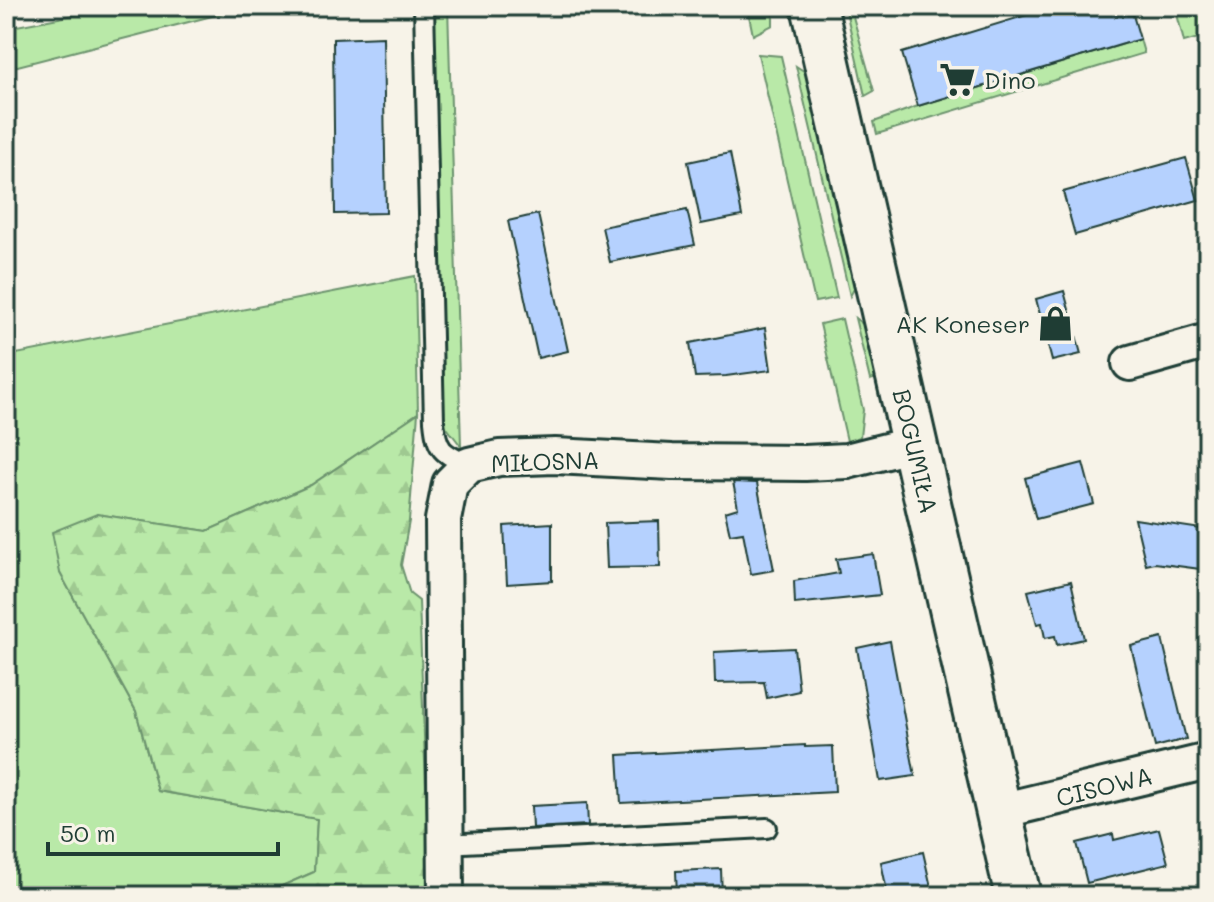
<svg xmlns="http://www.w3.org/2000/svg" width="1214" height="902" viewBox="0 0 1214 902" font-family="Mali,sans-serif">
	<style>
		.grass { fill: #b9e9a8; stroke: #6c936e; stroke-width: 2 }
		.forest { fill: url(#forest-firs); stroke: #6c936e; stroke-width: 2 }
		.building { fill: #b5d1fe; stroke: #1f3d34; stroke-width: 2 }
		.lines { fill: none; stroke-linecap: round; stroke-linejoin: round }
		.lane-casing { stroke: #1f3d34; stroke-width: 24 }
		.street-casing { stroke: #1f3d34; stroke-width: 40 }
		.secondary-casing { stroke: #1f3d34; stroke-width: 50 }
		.lane { stroke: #f7f3e8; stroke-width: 18 }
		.street { stroke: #f7f3e8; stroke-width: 34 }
		.secondary { stroke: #f7f3e8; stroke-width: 44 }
		.labels { text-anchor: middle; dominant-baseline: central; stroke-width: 7; stroke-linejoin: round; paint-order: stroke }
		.poi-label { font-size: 24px; fill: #1f3d34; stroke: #f7f3e8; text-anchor: start }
		.street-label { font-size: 24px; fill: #1f3d34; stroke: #f7f3e8 }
	</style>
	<defs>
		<pattern id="forest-firs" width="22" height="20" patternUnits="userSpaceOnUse" patternTransform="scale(2)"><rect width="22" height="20" fill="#b9e9a8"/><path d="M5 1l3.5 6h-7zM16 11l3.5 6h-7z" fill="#9fc991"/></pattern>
	</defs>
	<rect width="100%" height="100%" fill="#f7f3e8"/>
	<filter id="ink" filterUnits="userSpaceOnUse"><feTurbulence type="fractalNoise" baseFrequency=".0125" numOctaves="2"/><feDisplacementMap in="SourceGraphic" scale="16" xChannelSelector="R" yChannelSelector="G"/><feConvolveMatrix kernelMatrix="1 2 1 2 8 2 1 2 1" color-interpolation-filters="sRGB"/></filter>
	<g filter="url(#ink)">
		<path class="grass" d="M121 6H251L6 69V28Z
			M432 6H448L461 446 441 420Z
			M747 6H773V25L753 35Z
			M845 6H850L874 91 865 96Z
			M1175 6H1208L1206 36 1184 42Z
			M1140 39 1144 53 877 134 874 122 918 106Z
			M758 54 781 56 837 298 815 302Z
			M796 66 810 75 858 282 850 296Z
			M415 276 418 413 311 485 207 531 97 514 60 573 136 711 158 791 317 819 314 872 259 896H6V356Z
			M855 318 869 329 880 377 870 380Z
			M842 319 863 410 860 437 847 441 820 324Z"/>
		<path class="forest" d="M418 413 409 521 401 565 410 594 419 601 430 896H259L314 872 317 819 158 791 136 711 60 573 52 532 97 514 207 531 311 485Z"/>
		<path class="building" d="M1040 11 1133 15 1140 39 918 106 902 53Z
			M383 37 386 213 335 214 333 39Z
			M730 153 742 216 701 224 688 162Z
			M1186 158 1198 200 1075 235 1063 192Z
			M687 210 695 245 610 262 602 227Z
			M538 214 568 351 538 358 508 221Z
			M1064 291 1081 354 1052 361 1036 299Z
			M765 328 771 370 726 376 695 377 690 343Z
			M1083 463 1094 504 1036 519 1025 478Z
			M733 482 757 483 774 570 751 574 743 532 730 534 725 512 738 508Z
			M1135 519 1208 530V570L1155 563 1146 565Z
			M659 521 660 567 607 568 605 523Z
			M552 523V581L507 584 504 526Z
			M873 554 880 595 795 604 794 581 839 573 836 559Z
			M1071 581 1084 639 1057 645 1055 636 1045 638 1042 623 1037 624 1028 591Z
			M1162 638 1186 739 1155 747 1131 646Z
			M890 641 915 776 880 781 857 648Z
			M794 648 799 691 767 698 764 682 715 683 714 652Z
			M805 745V747L833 746 835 792 621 803 618 755Z
			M587 803 588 825 532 828 531 806Z
			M1159 829 1168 863 1087 883 1077 843 1113 834 1114 840Z
			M923 852 933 896H888L881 862Z
			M721 869 722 896H677L676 871Z"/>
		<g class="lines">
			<defs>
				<path id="lane" d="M424 6 434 421C437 451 442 453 469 465
					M444 844 767 828"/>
				<path id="street" d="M1130 363 1208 341
					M1000 811 1208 761
					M446 896 443 520 450 484 469 465 499 458 555 456 672 462 805 463 847 461 914 444"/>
				<path id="secondary" d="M814 6 1018 896"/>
			</defs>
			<use href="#lane" class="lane-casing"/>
			<use href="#street" class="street-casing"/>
			<use href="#secondary" class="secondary-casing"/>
			<use href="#lane" class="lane"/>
			<use href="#street" class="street"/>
			<use href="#secondary" class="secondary"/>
		</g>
	</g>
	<defs>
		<symbol id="supermarket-bare" viewBox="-9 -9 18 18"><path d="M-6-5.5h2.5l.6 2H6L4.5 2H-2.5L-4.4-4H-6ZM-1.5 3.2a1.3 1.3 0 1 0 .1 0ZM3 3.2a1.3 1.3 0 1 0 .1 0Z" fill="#1f3d34" stroke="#f7f3e8" stroke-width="2.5" paint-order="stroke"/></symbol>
		<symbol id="shop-bare" viewBox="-9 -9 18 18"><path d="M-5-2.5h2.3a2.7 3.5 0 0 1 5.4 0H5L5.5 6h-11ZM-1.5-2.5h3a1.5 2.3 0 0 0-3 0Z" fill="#1f3d34" stroke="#f7f3e8" stroke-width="2.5" paint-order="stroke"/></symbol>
	</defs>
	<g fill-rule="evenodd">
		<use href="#supermarket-bare" x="932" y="54" width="51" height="51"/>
		<use href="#shop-bare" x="1030" y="298" width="51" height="51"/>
	</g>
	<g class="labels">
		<g class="poi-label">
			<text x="984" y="79">Dino</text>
			<text x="1030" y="323" text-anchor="end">AK Koneser</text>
		</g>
		<g class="street-label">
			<text transform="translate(916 451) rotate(77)">BOGUMIŁA</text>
			<text transform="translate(545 461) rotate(-2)">MIŁOSNA</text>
			<text transform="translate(1104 786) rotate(-14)">CISOWA</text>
		</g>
	</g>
	<rect width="1214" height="902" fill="none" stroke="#f7f3e8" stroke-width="32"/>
	<rect x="16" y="16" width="1182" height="870" fill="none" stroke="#1f3d34" stroke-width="3" filter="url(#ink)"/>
	<path d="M48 842v12h230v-12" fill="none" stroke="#1f3d34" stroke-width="4"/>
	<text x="60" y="842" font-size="24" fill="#1f3d34" stroke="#f7f3e8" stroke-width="6" paint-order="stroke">50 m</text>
</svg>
